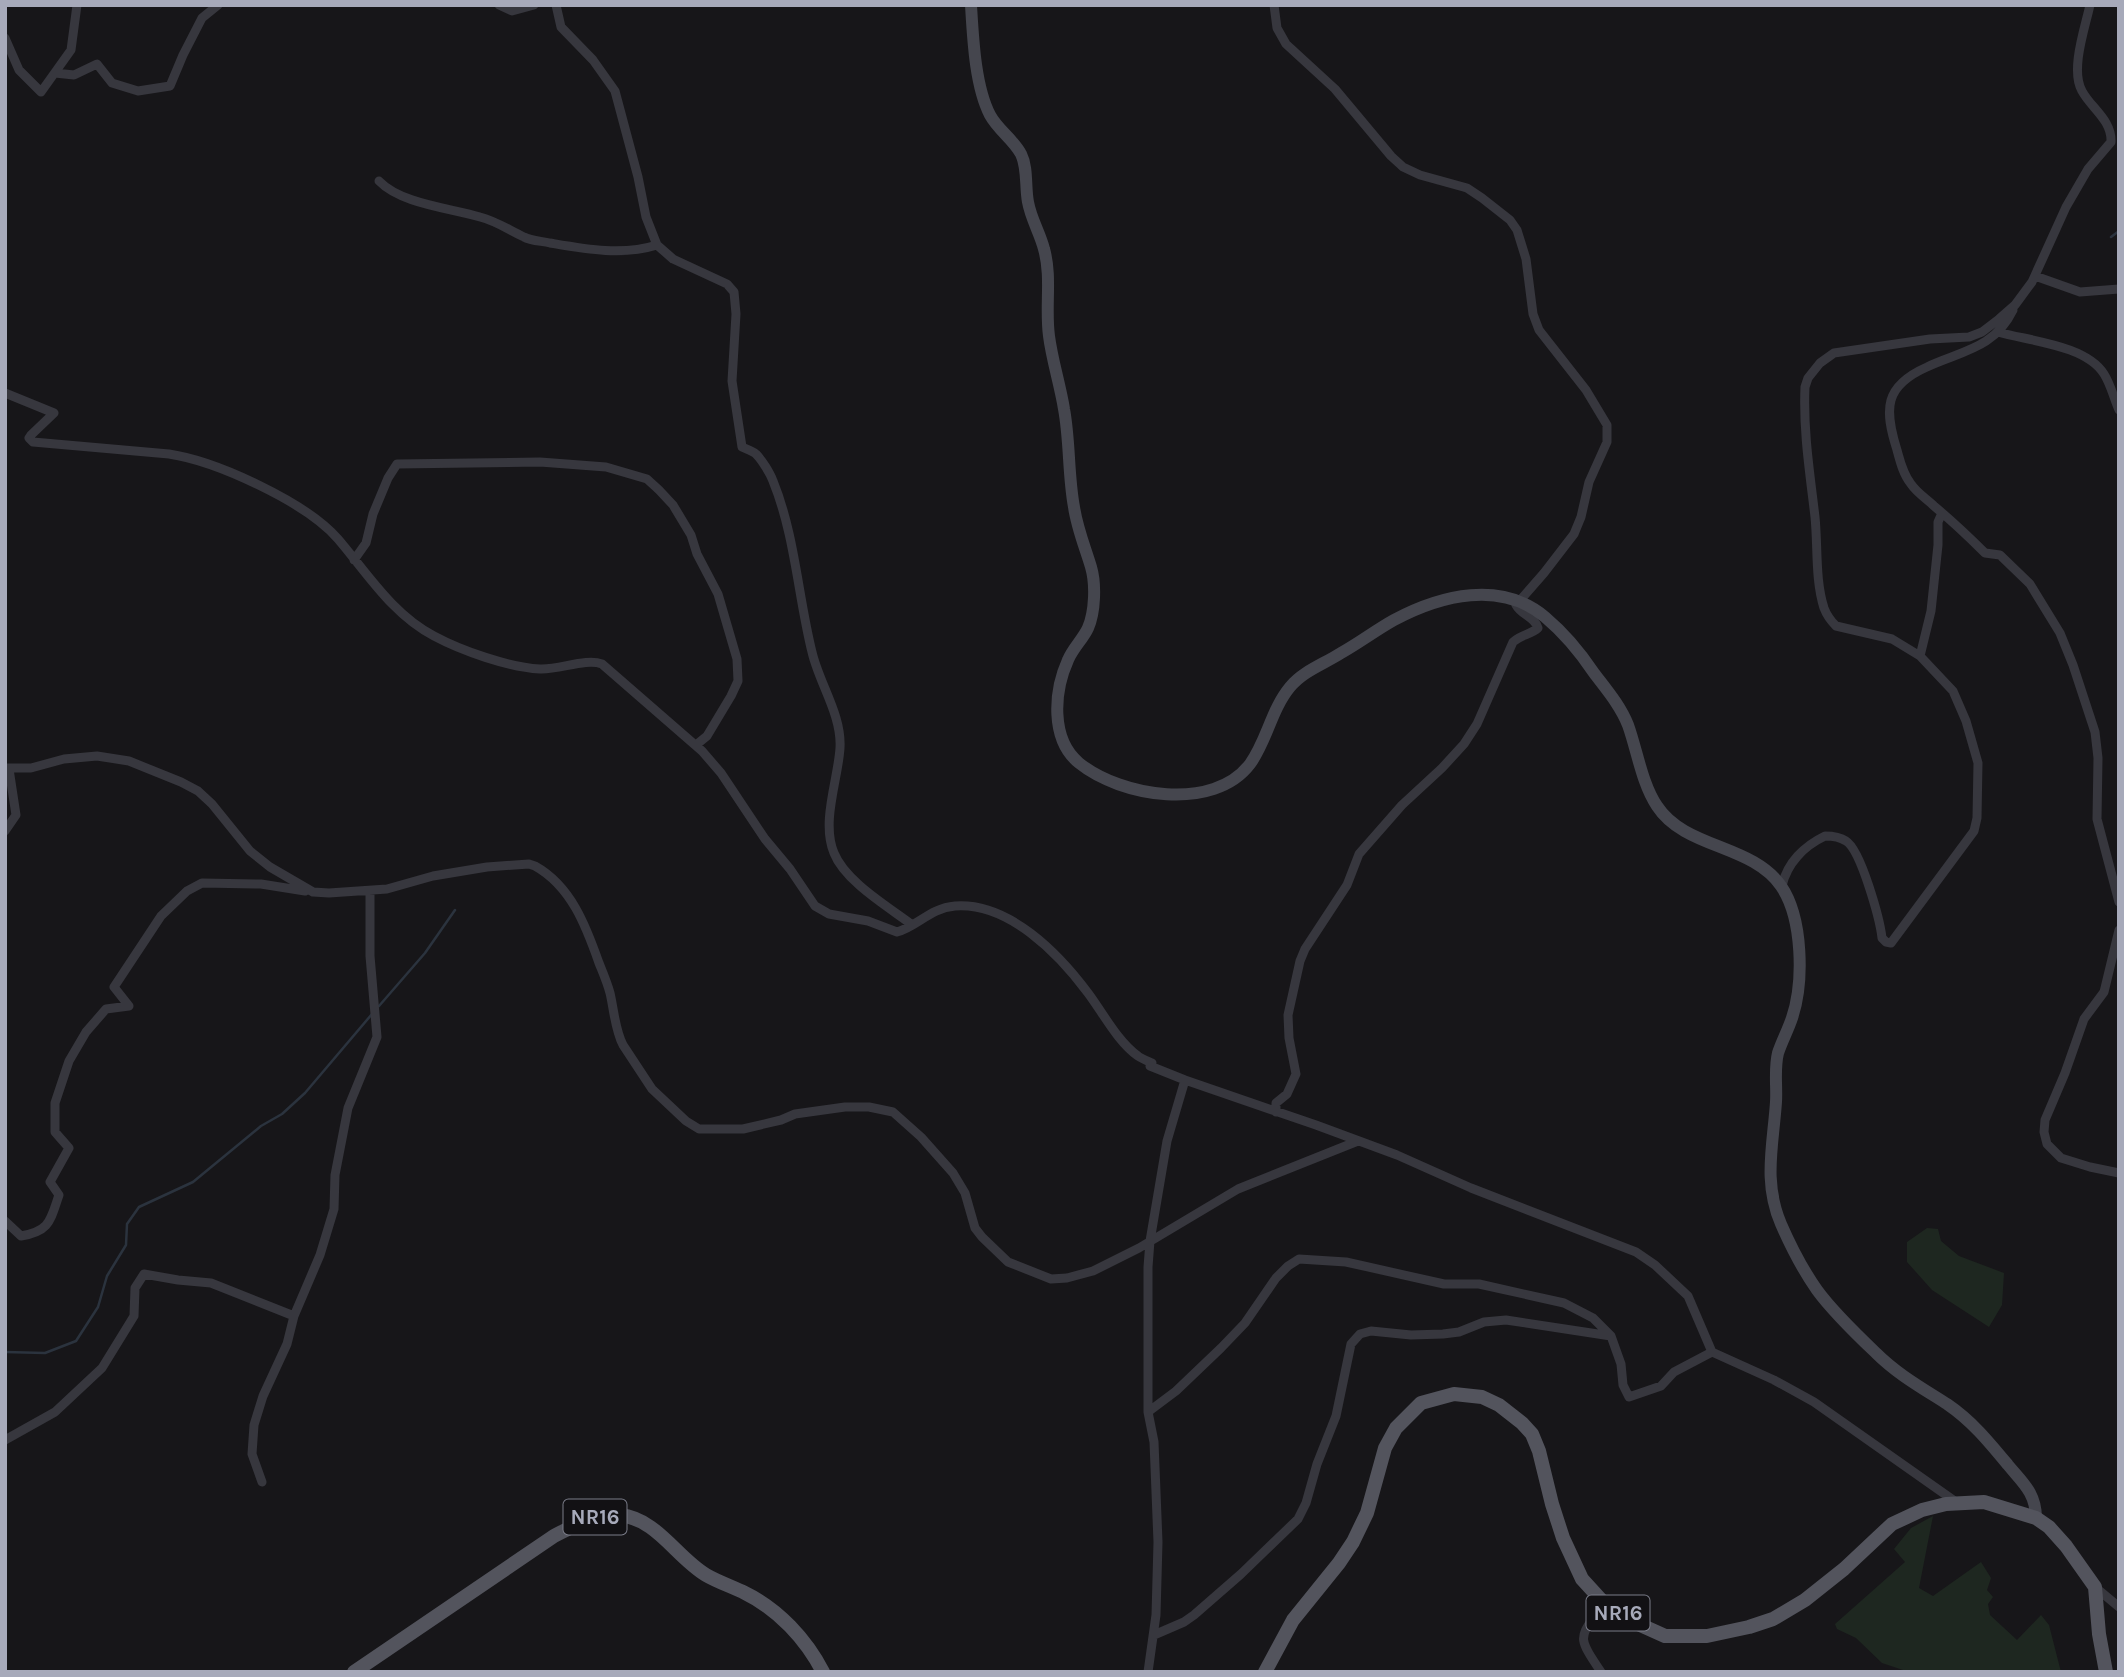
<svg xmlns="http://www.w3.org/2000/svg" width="2124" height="1677" viewBox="0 0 2124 1677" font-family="Karla,sans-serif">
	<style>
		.green { fill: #1e2720 }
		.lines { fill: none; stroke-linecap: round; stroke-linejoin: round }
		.stream { stroke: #2b333e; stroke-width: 2.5 }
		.street { stroke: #37373e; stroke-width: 9 }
		.secondary { stroke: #45464e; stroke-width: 12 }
		.primary { stroke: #53545d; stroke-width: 14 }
		.labels { text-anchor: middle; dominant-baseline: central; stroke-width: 5; stroke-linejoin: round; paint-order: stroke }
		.shield { fill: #121114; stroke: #7a7c88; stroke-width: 2 }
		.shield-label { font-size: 21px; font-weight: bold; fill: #a7aaba }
	</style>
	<rect width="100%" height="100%" fill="#171619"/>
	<path class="green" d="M1927 1228 1938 1229 1941 1241 1959 1256 2004 1273 2002 1305 1989 1327 1932 1290 1907 1262V1242Z
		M1933 1516 1919 1588 1933 1596 1981 1562 1991 1578 1987 1590 1993 1597 1988 1604 1990 1615 2017 1640 2041 1615 2049 1625 2061 1672H1909L1882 1663 1856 1638 1837 1629 1835 1624 1905 1562 1894 1549 1911 1528Z"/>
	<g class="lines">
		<path class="stream" d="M2111 237 2119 231
			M379 1006 425 953 455 910
			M5 1352 45 1353 76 1341 98 1307 107 1276 126 1245 127 1224 139 1207 193 1182 261 1126 282 1114 305 1093 372 1014"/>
		<path class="street" d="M499 5 512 11 534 5
			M556 5 561 27 593 60 615 91 638 177 646 217 657 245 673 259 727 284 734 292 736 314 732 381 742 447C746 449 752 451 756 454 762 460 770 473 773 481 795 535 798 596 812 652 819 683 842 715 840 748 838 780 821 822 834 853 845 881 887 906 911 924
			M1274 5 1277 28 1286 44 1335 89 1391 156 1403 167 1420 175 1467 188 1482 198 1510 220 1517 230 1526 259 1533 314 1539 330 1586 390 1607 425V442L1589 482 1581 517 1574 534 1544 573 1516 605C1521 615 1535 617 1538 628 1530 635 1522 634 1513 642L1477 724 1464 744 1442 768 1402 805 1359 854 1347 885 1305 949 1300 961 1288 1015 1289 1038 1296 1074 1287 1094 1276 1103V1112
			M5 38 19 70 41 92 71 50 77 5
			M55 73 74 75 97 64 112 83 138 91 170 86 183 55 202 18 218 5
			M379 181C401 204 450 208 480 217 496 221 509 230 524 237 531 241 542 241 550 243 585 249 622 256 657 245
			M2035 276 2080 292 2119 289
			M2013 310C1994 349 1961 351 1927 367 1884 386 1884 409 1897 450 1900 461 1903 474 1911 484 1917 493 1927 499 1934 506 1952 521 1969 537 1985 553L2000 555 2030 584 2060 633 2073 665 2095 732 2098 758 2097 819 2119 902
			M1998 332C2029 341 2086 345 2104 374 2111 385 2114 399 2119 410
			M5 393 54 413 31 435 29 438 33 442 169 454C216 461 306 502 338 539 367 573 393 615 434 636 462 651 508 667 540 669 559 670 586 658 602 664L702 751 721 773 765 839 790 869 815 906 829 914 868 921 897 932C918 926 930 908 955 906 1009 902 1059 954 1088 993 1103 1013 1118 1042 1138 1056 1142 1059 1148 1061 1152 1063L1150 1066 1185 1080 1316 1125 1397 1155 1471 1188 1636 1252 1655 1265 1688 1296 1712 1352 1774 1380 1814 1402 1956 1502
			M354 560 366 543 373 514 388 478 397 464 540 462 606 467 647 479 659 490 673 505 691 535 697 554 718 594 737 659 738 681 731 696 707 736 696 745
			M1920 656 1931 611 1938 545V522L1942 513
			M5 768H31L64 759 97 756 129 761 181 782 198 791 212 804 250 851 270 867 313 892 329 893 387 889 433 876 487 867 529 864 535 866C571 886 586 926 599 963 603 973 607 982 610 993 614 1010 615 1030 623 1045L652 1089 686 1121 699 1129H743L781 1120 795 1114 845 1107H869L893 1112 921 1137 953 1173 965 1193 975 1228 982 1237 1008 1262 1051 1279 1067 1278 1093 1271 1139 1248 1238 1189 1358 1141
			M5 831 16 815 9 769
			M1782 886C1787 863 1804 846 1825 836 1832 836 1840 837 1846 841 1861 850 1880 920 1882 938L1886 942 1891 943 1974 831 1977 818 1978 763 1966 721 1953 691 1920 656 1892 639 1836 626C1831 621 1827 616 1824 608 1815 580 1818 547 1815 517 1810 474 1803 431 1805 387L1808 378 1820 363 1834 353 1930 339 1969 337 1982 332 1999 319 2015 305 2032 282 2066 207 2088 169 2111 142C2112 120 2091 108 2082 91 2070 70 2085 28 2090 5
			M2119 930 2104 992 2084 1019 2065 1073 2045 1120 2044 1132 2047 1144 2061 1158 2090 1167 2119 1173
			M5 1221 21 1236C50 1231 50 1221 59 1195L50 1182 69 1148 55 1132V1103L69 1061 86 1032 106 1009 129 1006 114 987 161 916 187 891 202 883 261 884 305 891
			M1148 1412 1176 1391 1221 1348 1245 1323 1276 1278 1288 1266 1299 1259 1346 1262 1444 1284H1479L1564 1303 1593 1318 1611 1336 1621 1364 1623 1385 1629 1397 1661 1386 1674 1372 1712 1352
			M5 1440 55 1412 102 1368 134 1316 135 1288 144 1274 178 1280 211 1283 294 1316
			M262 1482 252 1454 254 1425 263 1396 287 1344 294 1316 320 1255 334 1209 335 1175 348 1108 377 1037 370 956V891
			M2095 1587 2119 1607
			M1154 1635 1184 1622 1194 1615 1241 1574 1298 1519 1306 1503 1317 1464 1336 1416 1351 1344 1360 1334 1371 1331 1411 1335 1443 1334 1459 1332 1484 1322 1506 1320 1611 1336
			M1148 1672 1156 1615 1158 1542 1154 1442 1148 1412V1267L1150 1241 1167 1141 1185 1080
			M1601 1672C1575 1633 1580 1640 1603 1602"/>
		<path class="secondary" d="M971 5C973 38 975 86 990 115 998 130 1013 139 1021 154 1028 168 1025 187 1028 202 1031 219 1040 233 1044 249 1052 277 1045 307 1049 336 1052 360 1060 384 1064 409 1070 441 1068 475 1074 507 1077 528 1085 547 1091 567 1096 584 1095 612 1088 628 1083 639 1073 648 1068 660 1054 691 1050 739 1079 763 1121 797 1214 812 1250 764 1267 741 1271 710 1290 687 1303 671 1324 664 1341 653 1359 643 1376 630 1394 620 1441 595 1501 580 1545 617 1564 633 1580 652 1594 673 1606 689 1620 705 1628 725 1637 750 1642 784 1657 806 1685 849 1752 844 1781 886 1803 918 1804 982 1792 1018 1788 1030 1782 1041 1778 1053 1774 1069 1777 1086 1776 1102 1773 1146 1763 1182 1781 1224 1791 1247 1803 1270 1817 1290 1833 1312 1856 1334 1876 1353 1897 1374 1922 1388 1947 1404 1972 1421 1989 1442 2008 1465 2023 1483 2036 1493 2036 1518"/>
		<path class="primary" d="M354 1672 554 1536C574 1526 597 1512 620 1515 657 1519 676 1557 706 1575 718 1582 733 1587 745 1593 778 1609 806 1639 823 1672
			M1265 1672 1293 1620 1339 1563 1353 1542 1367 1513 1385 1448 1396 1428 1421 1403 1454 1394 1482 1397 1499 1405 1522 1423 1532 1434 1539 1451 1552 1504 1563 1538 1582 1579 1603 1602 1625 1618 1665 1636H1707L1749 1627 1773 1619 1805 1600 1844 1569 1892 1524 1922 1510 1946 1504 1984 1502 2036 1518 2049 1527 2066 1546 2095 1587 2099 1634 2106 1672"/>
	</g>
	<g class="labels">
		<g class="shield">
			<rect x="563.5" y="1499.5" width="63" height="35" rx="5"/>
			<rect x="1586.5" y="1595.5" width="63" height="35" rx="5"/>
		</g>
		<g class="shield-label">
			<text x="595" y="1517">NR16</text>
			<text x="1618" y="1613">NR16</text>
		</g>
	</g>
	<rect width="2124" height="1677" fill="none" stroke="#a7aaba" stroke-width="14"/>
</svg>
